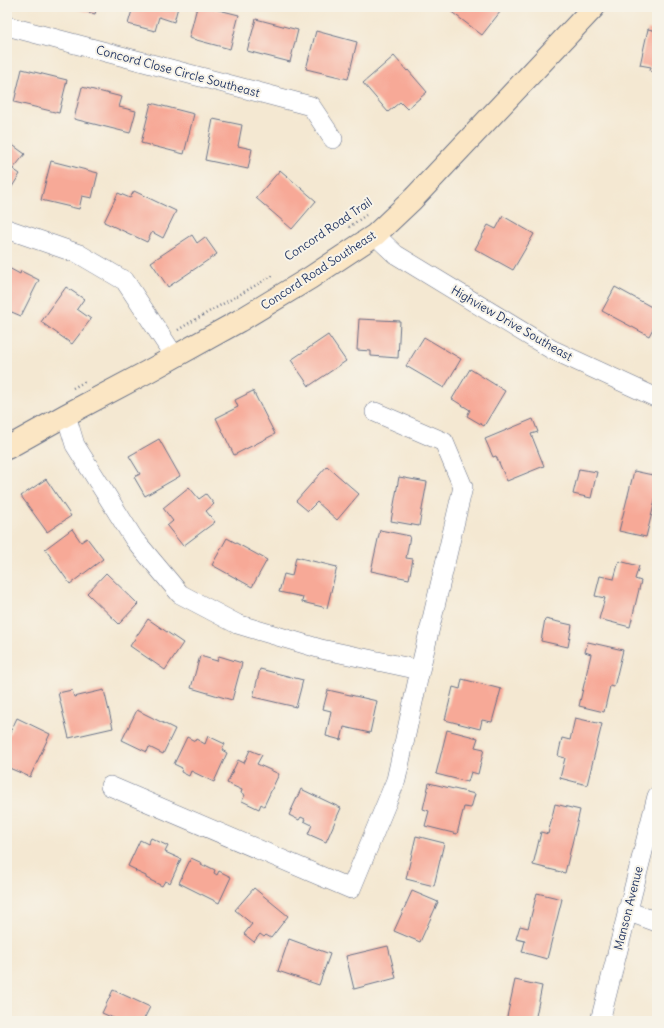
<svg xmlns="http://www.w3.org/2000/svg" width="664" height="1028" viewBox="0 0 664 1028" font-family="Delius,sans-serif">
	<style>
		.building { fill: #f7a997 }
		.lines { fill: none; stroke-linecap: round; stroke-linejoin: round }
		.street-casing { stroke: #677087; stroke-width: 20 }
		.secondary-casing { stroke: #677087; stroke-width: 24 }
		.path { stroke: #677087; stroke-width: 2.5; stroke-dasharray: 1 3; stroke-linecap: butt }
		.street { stroke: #fff; stroke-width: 19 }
		.secondary { stroke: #fbe6c4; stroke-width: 22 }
		.labels { text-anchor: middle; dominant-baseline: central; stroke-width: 4; stroke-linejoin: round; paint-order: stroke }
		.street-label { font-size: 12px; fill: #1b2f5e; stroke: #f7f3e8 }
	</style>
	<rect width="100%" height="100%" fill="#f7f3e8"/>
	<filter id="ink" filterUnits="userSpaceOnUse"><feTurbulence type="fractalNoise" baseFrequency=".025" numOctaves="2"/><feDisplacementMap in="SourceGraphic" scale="8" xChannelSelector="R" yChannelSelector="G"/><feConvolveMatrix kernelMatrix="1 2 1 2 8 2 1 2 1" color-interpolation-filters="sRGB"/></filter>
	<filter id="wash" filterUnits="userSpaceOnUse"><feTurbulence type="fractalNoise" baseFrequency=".012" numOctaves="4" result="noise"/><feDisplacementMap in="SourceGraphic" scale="16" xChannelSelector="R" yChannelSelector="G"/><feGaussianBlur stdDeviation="0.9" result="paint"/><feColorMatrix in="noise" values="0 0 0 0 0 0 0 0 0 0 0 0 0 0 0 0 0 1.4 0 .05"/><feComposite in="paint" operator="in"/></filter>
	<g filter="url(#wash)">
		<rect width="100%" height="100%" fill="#f4e8d2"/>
		<g id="blocks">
			<path class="building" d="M70 7H97L95 14Z
				M133 7H178L174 22 159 17 155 31 128 24Z
				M197 7H207L239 15 230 49 189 38Z
				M445 7H504L482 35Z
				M256 19 298 30 290 62 247 51Z
				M648 29 657 31V73L650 71 651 67 640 65Z
				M316 31 357 42 348 79 306 69Z
				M394 56 407 71 408 70 427 92 407 109 400 102 388 112 363 83Z
				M22 69 67 80 59 113 14 102Z
				M82 87 122 97 119 107 136 111 130 133 74 119Z
				M151 103 194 114 184 154 141 143Z
				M213 119 242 125 238 146 252 149 248 169 205 160Z
				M7 141 25 154 13 169 20 174 10 190 7 188Z
				M51 161 98 173 92 198 82 196 79 209 41 200Z
				M280 170 316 201 292 229 256 198Z
				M134 191 176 211 163 238 152 232 147 242 104 222 118 193 130 198Z
				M503 216 534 234 513 270 475 249 488 225 496 229Z
				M192 235 197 243 205 237 217 254 168 287 151 262Z
				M7 267 20 274 21 271 39 280 21 316 7 310Z
				M66 287 84 299 77 309 91 319 72 344 41 322Z
				M615 287 657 310V321L649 336 602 311Z
				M359 319 400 321 398 358 371 356V351L357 350Z
				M328 335 346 361 309 386 291 360Z
				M424 337 461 359 444 388 406 366Z
				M470 369 505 391 484 426 467 416 470 410 452 399Z
				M253 391 275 434 234 455 216 418 238 407 235 400Z
				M533 419 538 432 531 434 544 466 507 481 496 456 493 457 485 439Z
				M159 439 180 476 145 496 134 477 140 474 129 456Z
				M327 466 359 494 337 520 317 502 308 511 296 501Z
				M579 469 597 472 591 498 573 494Z
				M634 471 657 476V493L646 537 619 531Z
				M399 477 427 482 419 526 391 521Z
				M46 479 71 516 47 532 21 496Z
				M189 487 199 499 206 494 214 504 206 511 215 522 183 546 167 526 173 521 163 508Z
				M72 529 81 542 87 538 103 559 70 584 45 549Z
				M380 530 410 536 406 558 413 559 409 579 371 571Z
				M227 538 267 560 252 587 212 565Z
				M296 557 337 567 327 608 302 602 303 597 279 592 284 574 292 576Z
				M619 561 639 566 635 579 641 581 630 627 599 619 605 598 595 596 600 576 614 579Z
				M106 573 138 604 119 624 87 593Z
				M148 619 183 643 165 670 130 646Z
				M545 619 572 625 568 647 541 641Z
				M588 642 623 650 614 687 610 686 604 712 579 706 591 654 585 652Z
				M200 656 217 661 219 656 242 663 232 700 191 688Z
				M260 669 303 680 296 707 253 697Z
				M462 679 501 689 492 722 482 720 480 729 445 720 453 687 460 689Z
				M72 690 74 697 104 690 113 728 69 738 58 693Z
				M328 690 377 701 370 733 344 727 341 740 326 736 331 711 323 709Z
				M137 710 175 729 163 754 149 747 147 752 122 740Z
				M17 718 50 734 30 777 7 767V739Z
				M575 718 602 724 587 785 560 778 565 758 558 756 562 738 570 740Z
				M447 730 478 738 475 747 484 749 478 774 471 772 468 782 436 774Z
				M208 736 225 744 222 750 227 753 214 782 191 771 189 776 181 772 182 768 174 764 187 737 195 741 196 739 205 744Z
				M250 750 262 755 257 764 279 774 264 806 261 804 259 809 242 801 245 795 241 793 242 790 227 783 238 760 244 763Z
				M429 783 475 794 471 808 464 807 457 834 425 826 429 811 423 809Z
				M301 789 341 808 326 842 308 834 312 825 304 821 305 819 301 817 299 820 289 815Z
				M555 804 580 810 565 873 533 865 541 832 548 834Z
				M416 836 444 843 434 886 406 879Z
				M151 838 168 846 165 852 181 859 170 883 165 881 162 886 146 878V876L135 871 136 870 128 866 140 840 148 844Z
				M191 858 202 863 201 865 205 867V865L215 870 214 873 217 875 219 871 231 877 219 903 179 883Z
				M254 888 288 916 271 938 266 935 264 937 260 934 254 942 244 934 252 924 235 910Z
				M412 891 438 902 420 942 394 931Z
				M537 893 562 899 547 959 522 952 525 941 516 939 520 926 528 928Z
				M289 939 330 954 319 985 278 971Z
				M388 946 396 978 354 989 346 956Z
				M515 980 542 986 535 1021H506Z
				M113 990 150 1007 143 1021H120L102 1013Z"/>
		</g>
	</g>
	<g filter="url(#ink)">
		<use href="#blocks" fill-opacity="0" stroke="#677087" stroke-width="1"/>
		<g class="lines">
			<defs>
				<path id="street" d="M7 26 311 106 333 139
					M7 229 79 254 125 281 175 357
					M375 235 395 254 551 349 657 398
					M66 415 75 445 134 539 180 594 237 624 321 649 420 670
					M110 786 351 889 396 780 420 670 463 487 444 442 375 412
					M627 911 657 922
					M600 1021 657 796"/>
				<path id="secondary" d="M7 448 66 415 147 372 239 321 310 278 375 235 412 200 594 7"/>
			</defs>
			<use href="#street" class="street-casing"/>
			<use href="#secondary" class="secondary-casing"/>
			<path class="path" d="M349 227 366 215
				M178 330 191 322 274 275
				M73 388 86 381"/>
			<use href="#street" class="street"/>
			<use href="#secondary" class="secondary"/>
		</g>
	</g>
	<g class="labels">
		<g class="street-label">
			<text transform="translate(178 71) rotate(15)">Concord Close Circle Southeast</text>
			<text transform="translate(328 229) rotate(-34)">Concord Road Trail</text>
			<text transform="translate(318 270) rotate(-33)">Concord Road Southeast</text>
			<text transform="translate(512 323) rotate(30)">Highview Drive Southeast</text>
			<text transform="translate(628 908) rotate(-76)">Manson Avenue</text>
		</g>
	</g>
	<rect width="664" height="1028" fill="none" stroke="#f7f3e8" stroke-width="24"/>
</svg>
